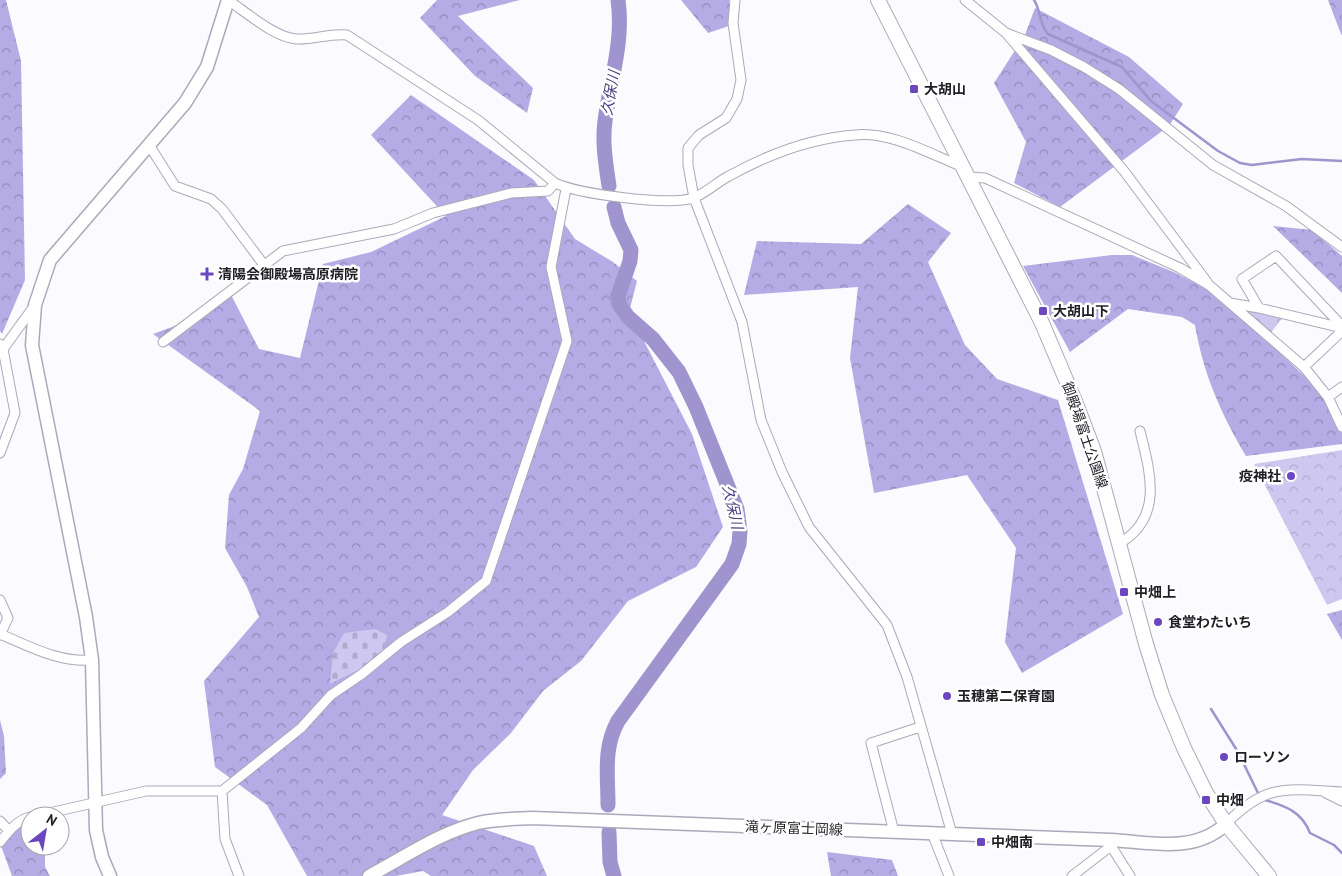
<svg xmlns="http://www.w3.org/2000/svg" width="1342" height="876" viewBox="0 0 1342 876" font-family="'PT Sans','Noto Sans JP',sans-serif">
	<style>
		.forest { fill: url(#forest-crowns) }
		.cemetery { fill: url(#cemetery-stones) }
		.park { fill: url(#park-crowns) }
		.lines { fill: none; stroke-linecap: round; stroke-linejoin: round }
		.stream { stroke: #9f94cd; stroke-width: 2.5 }
		.river { stroke: #9f94cd; stroke-width: 15 }
		.street-casing { stroke: #aba9ba; stroke-width: 11 }
		.secondary-casing { stroke: #aba9ba; stroke-width: 15 }
		.primary-casing { stroke: #aba9ba; stroke-width: 16 }
		.street { stroke: #fff; stroke-width: 9 }
		.secondary { stroke: #fff; stroke-width: 12 }
		.primary { stroke: #fff; stroke-width: 14 }
		.poi-dot { fill: #6a47bf; stroke: #fff; stroke-width: 2 }
		.labels { text-anchor: middle; dominant-baseline: central; stroke-width: 5; stroke-linejoin: round; paint-order: stroke }
		.poi-label { font-size: 14px; font-weight: bold; fill: #1f1e24; stroke: #fff; text-anchor: start }
		.street-label { font-size: 14px; fill: #1f1e24; stroke: #fff }
		.water-label { font-size: 15px; font-style: italic; fill: #524187; stroke: #fff }
	</style>
	<defs>
		<pattern id="forest-crowns" width="20" height="18" patternUnits="userSpaceOnUse" patternTransform="scale(1.25)"><rect width="20" height="18" fill="#b5abe5"/><path d="M2 6a3 3 0 1 1 6 0M12 15a3 3 0 1 1 6 0" fill="none" stroke="#938bb9"/></pattern>
		<pattern id="cemetery-stones" width="16" height="16" patternUnits="userSpaceOnUse" patternTransform="scale(1.25)"><rect width="16" height="16" fill="#cec8f0"/><path d="M2 7V4a2 2 0 0 1 4 0v3zM10 15v-3a2 2 0 0 1 4 0v3z" fill="#b0abce"/></pattern>
		<pattern id="park-crowns" width="20" height="18" patternUnits="userSpaceOnUse" patternTransform="scale(1.25)"><rect width="20" height="18" fill="#cec8f0"/><path d="M2 6a3 3 0 1 1 6 0M12 15a3 3 0 1 1 6 0" fill="none" stroke="#b0abce"/></pattern>
	</defs>
	<rect width="100%" height="100%" fill="#fbfafe"/>
	<path class="forest" d="M0 0H6L21 61 25 280 2 334 0 331Z
		M437 0H520L458 16 533 88 527 113 475 76 420 18Z
		M681 0H729V26L708 33Z
		M1328 0H1342V35L1341 34Z
		M1035 8 1129 57 1183 104 1169 126 1060 207 1014 183 1026 142 994 83 1025 35Z
		M411 95 534 180 575 239 613 262 637 281 629 312 692 434 723 527 696 567 628 601 581 661 543 691 511 733 473 770 442 815 534 846 547 876H431L423 871 396 876H307L267 805 215 767 204 681 259 617 247 587 225 548 229 495 243 469 260 411 153 334C182 323 211 315 227 287L259 349 300 358 323 264 371 252 446 216 371 135Z
		M908 204 951 233 928 262 965 345 997 379 1058 400 1123 614 1022 673 1005 642 1016 548 967 475 874 493 850 358 858 287 744 295 757 241 861 244Z
		M1273 226 1312 230 1342 256V293Z
		M1112 255H1132L1176 273 1218 295 1314 385 1337 416 1342 413V444L1246 456C1221 414 1203 373 1195 325L1182 317 1128 309 1070 352 1023 266Z
		M1342 610V640L1327 614Z
		M0 720 4 736 6 773 0 779Z
		M30 819V846H45V867L50 876H12L1 846 2 840Z
		M827 852 892 860 898 876H831Z"/>
	<path class="cemetery" d="M375 629 387 635 382 658 330 684 333 653 344 633Z"/>
	<path class="park" d="M1236 306 1284 316 1270 334Z
		M1342 450V599L1327 605 1254 464Z"/>
	<g class="lines">
		<path class="stream" d="M1034 0C1041 10 1039 25 1048 34L1122 67 1151 101 1218 151 1240 163 1252 165 1302 159 1342 161
			M1211 709 1238 752 1258 793
			M1265 800C1286 806 1302 812 1310 833L1334 845 1342 853"/>
		<path class="river" d="M609 186C606 165 602 143 605 121 610 80 624 42 618 0
			M608 805C608 775 603 748 618 721L732 564 739 544 740 531 737 509 696 407 679 372 653 339 628 317 619 304 618 296 630 261 631 250 618 223 614 207
			M609 832 610 862 614 876"/>
		<defs>
			<path id="street" d="M228 0C246 12 274 37 296 39 313 40 330 33 347 35L478 120 555 183C578 194 669 206 693 198 705 194 717 182 729 176 767 155 812 138 855 135 891 131 930 154 963 167
				M735 0 733 23 741 80 737 99 726 118 699 135 688 148V165L694 198 742 322 761 420 782 472 809 527 887 625 907 677 952 834
				M965 0 1006 33 1124 171 1207 282
				M1006 33 1051 50 1084 67 1119 89 1213 165 1286 206 1342 247
				M149 145 175 186 211 199 222 209 264 265
				M969 177 985 178 1180 268 1209 285 1304 367 1328 397 1342 427
				M1230 303 1259 308 1342 328
				M1259 308 1242 279 1276 256 1342 326
				M163 342 283 251 394 229 433 213 511 193 548 191 555 183
				M0 344 3 349 15 413 0 453
				M3 349 35 305
				M1304 367 1342 331
				M1328 397 1342 387
				M1120 543C1164 517 1150 472 1140 431
				M0 600 8 618 0 635
				M0 634C29 646 59 663 92 660
				M222 791 225 839 239 876
				M1324 792 1342 801
				M36 816 146 791H222L301 728 331 695 362 674 401 642 448 612 486 581 567 341 551 267 566 189
				M0 821 8 830
				M1226 824C1267 782 1288 789 1342 792
				M894 832 871 743 920 727
				M932 833 949 876
				M0 842C8 832 17 820 30 817
				M1111 842V846L1130 876
				M1072 876 1111 846"/>
			<path id="secondary" d="M110 876 102 857 96 830 92 660 86 617 32 345 35 305 50 260 185 103 207 67 228 0
				M369 876C405 857 439 833 478 823 496 819 514 819 532 818L1111 840C1150 842 1194 854 1226 824"/>
			<path id="primary" d="M878 0 1042 323 1075 401 1094 451 1146 644 1162 695 1184 748 1206 793 1226 824 1269 876"/>
		</defs>
		<use href="#street" class="street-casing"/>
		<use href="#secondary" class="secondary-casing"/>
		<use href="#primary" class="primary-casing"/>
		<use href="#street" class="street"/>
		<use href="#secondary" class="secondary"/>
		<use href="#primary" class="primary"/>
	</g>
	<g class="poi-dot">
		<rect x="909" y="84" width="10" height="10" rx="2.5"/>
		<path d="M204.5 266.5h5v5h5v5h-5v5h-5v-5h-5v-5h5z"/>
		<rect x="1038" y="306" width="10" height="10" rx="2.5"/>
		<circle cx="1291" cy="476" r="5"/>
		<rect x="1119" y="587" width="10" height="10" rx="2.5"/>
		<circle cx="1158" cy="622" r="5"/>
		<circle cx="947" cy="696" r="5"/>
		<circle cx="1224" cy="757" r="5"/>
		<rect x="1201" y="795" width="10" height="10" rx="2.5"/>
		<rect x="976" y="837" width="10" height="10" rx="2.5"/>
	</g>
	<g class="labels">
		<g class="poi-label">
			<text x="924" y="89">大胡山</text>
			<text x="218" y="274">清陽会御殿場高原病院</text>
			<text x="1053" y="311">大胡山下</text>
			<text x="1281" y="476" text-anchor="end">疫神社</text>
			<text x="1134" y="592">中畑上</text>
			<text x="1168" y="622">食堂わたいち</text>
			<text x="957" y="696">玉穂第二保育園</text>
			<text x="1234" y="757">ローソン</text>
			<text x="1216" y="800">中畑</text>
			<text x="991" y="842">中畑南</text>
		</g>
		<g class="street-label">
			<text transform="translate(1085 435) rotate(71)">御殿場富士公園線</text>
			<text transform="translate(794 828) rotate(2)">滝ヶ原富士岡線</text>
		</g>
		<g class="water-label">
			<text transform="translate(610 93) rotate(-80)">久保川</text>
			<text transform="translate(733 507) rotate(77)">久保川</text>
		</g>
	</g>
	<g transform="translate(45 831) rotate(31)"><circle r="24" fill="#ffffff" stroke="#a5a5a7"/>
	<path d="M0-4L9 19L0 12L-9 19Z" fill="#6a47bf"/>
	<text y="-8" font-size="14" font-weight="bold" text-anchor="middle" fill="#1f1e24">N</text>
	</g>
</svg>
